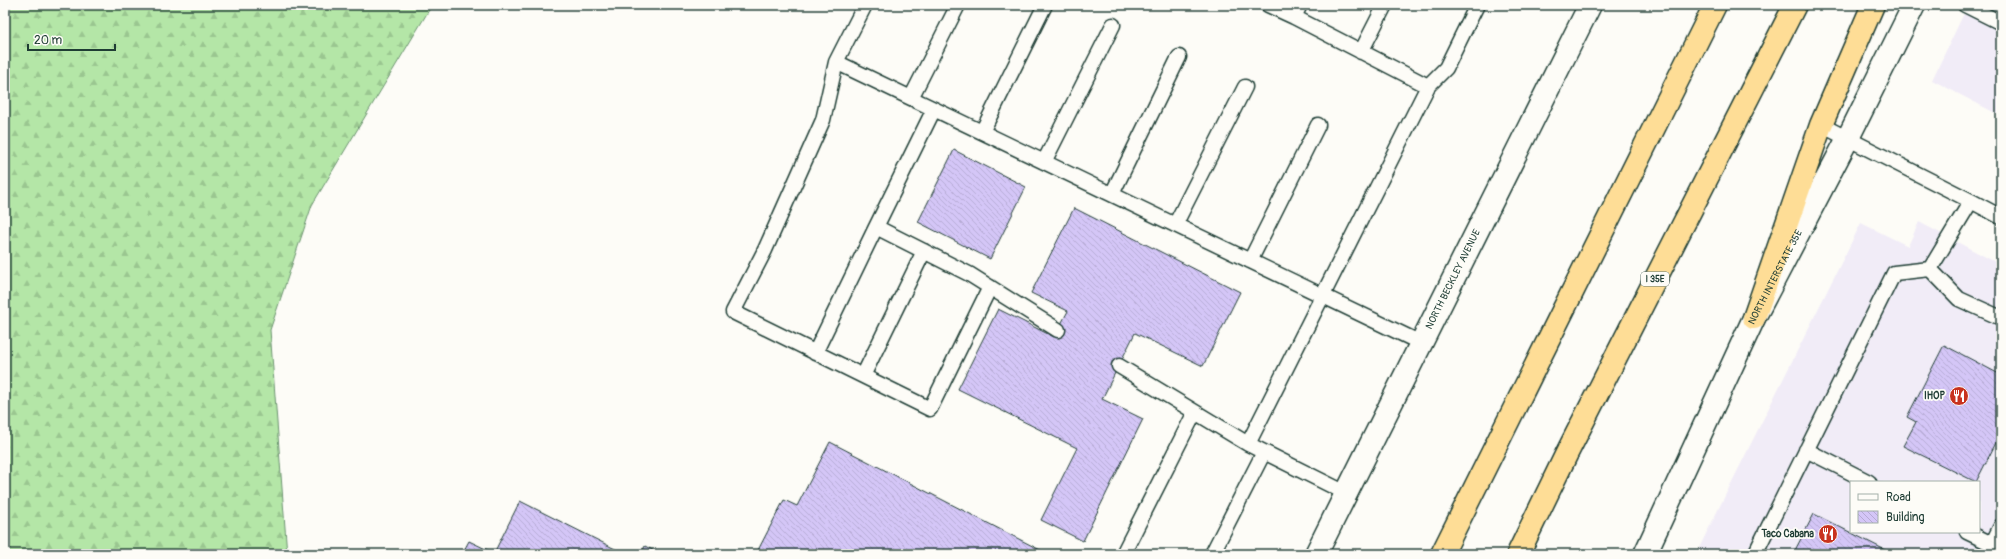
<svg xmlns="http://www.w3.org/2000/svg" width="2006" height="559" viewBox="0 0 2006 559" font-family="Pangolin,sans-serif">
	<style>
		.built { fill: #f1ecf7; fill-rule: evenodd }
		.forest { fill: url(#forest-firs); stroke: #6a926e }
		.building { fill: url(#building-back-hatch); stroke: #1f3d34 }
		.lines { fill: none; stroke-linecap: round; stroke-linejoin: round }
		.service-casing { stroke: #1f3d34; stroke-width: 17 }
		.secondary-casing { stroke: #1f3d34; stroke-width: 25 }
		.motorway-casing { stroke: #1f3d34; stroke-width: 25 }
		.service { stroke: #fdfcf7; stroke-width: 14 }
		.secondary { stroke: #fdfcf7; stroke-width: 22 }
		.motorway { stroke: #fedd96; stroke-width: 22 }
		.labels { text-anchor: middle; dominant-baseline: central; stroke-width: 3.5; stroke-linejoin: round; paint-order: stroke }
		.shield { fill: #fdfcf7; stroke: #62766e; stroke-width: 1 }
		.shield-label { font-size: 9px; font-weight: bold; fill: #1f3d34 }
		.street-label { font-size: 10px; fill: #1f3d34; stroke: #fdfcf7 }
		.poi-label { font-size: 10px; font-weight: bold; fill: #1f3d34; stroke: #fdfcf7; text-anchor: end }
	</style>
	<defs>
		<pattern id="forest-firs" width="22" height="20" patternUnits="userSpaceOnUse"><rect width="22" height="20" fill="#b4e6a7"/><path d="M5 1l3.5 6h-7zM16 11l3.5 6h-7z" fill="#9ac690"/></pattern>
		<pattern id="building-back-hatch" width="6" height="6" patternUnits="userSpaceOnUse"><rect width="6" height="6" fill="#d4c6f7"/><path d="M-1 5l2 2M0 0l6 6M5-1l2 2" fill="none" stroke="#b6abd4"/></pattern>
	</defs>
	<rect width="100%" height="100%" fill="#fdfcf7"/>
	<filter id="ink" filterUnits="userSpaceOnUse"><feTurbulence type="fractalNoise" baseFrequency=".025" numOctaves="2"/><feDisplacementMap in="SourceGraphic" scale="8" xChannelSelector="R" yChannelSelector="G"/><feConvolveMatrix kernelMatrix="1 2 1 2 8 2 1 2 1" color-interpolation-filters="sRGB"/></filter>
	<g filter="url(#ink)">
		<path class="built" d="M1968 5H2001V116L1932 80Z
			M1919 222 2001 265V554H1696L1861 223 1908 246ZM1851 482H1979V532H1851Z"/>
		<path class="forest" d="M5 5H432L312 205 270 330 287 554H5Z"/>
		<path class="building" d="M954 150 1026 187 990 259 918 222Z
			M1074 208 1240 292 1203 366 1135 333 1102 399 1143 419 1083 541 1041 520 1077 448 958 389 998 309 1054 337 1068 311 1031 293Z
			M1944 345 2001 375V433L1976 482 1903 446 1916 422 1907 417Z
			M830 442 1048 554H756L784 500 797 506Z
			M520 501 625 554H462L469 541 494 553Z
			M1814 514 1893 554H1793Z
			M645 546 660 554H641Z"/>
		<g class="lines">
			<defs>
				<path id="service" d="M865 5 836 62 1421 343
					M1268 5 1294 17 1300 5
					M1965 5 2001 23
					M1294 17 1428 86 1248 444 1346 493
					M1361 52 1385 5
					M836 62 823 120 765 250 733 312 930 409 990 287
					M1428 86 1446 68 1477 5
					M911 98 958 5
					M934 109 876 227 969 274 1058 330
					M982 132 1045 5
					M1044 162 1113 25
					M1112 194 1179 57
					M1971 201 2001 217
					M1175 225 1245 87
					M1250 261 1318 125
					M1930 269 1959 299 2001 318
					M815 353 876 227
					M1119 366 1248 444
					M863 376 924 251
					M1806 450 1869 482
					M1967 532 1992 544
					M1123 554 1195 412
					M1212 554 1264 452
					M1755 554 1894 273 1930 269 1971 201 1821 125
					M1987 554 2001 526"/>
				<g id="secondary">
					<path id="s1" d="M1316 554 1590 5"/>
					<path id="s2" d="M1645 554 1754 318 1848 138 1914 5"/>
				</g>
				<path id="motorway" d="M1754 318 1821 125 1873 5
					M1442 554 1715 5
					M1518 554 1567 453 1795 5"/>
			</defs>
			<use href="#service" class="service-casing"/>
			<use href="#secondary" class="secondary-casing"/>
			<use href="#motorway" class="motorway-casing"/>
			<use href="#service" class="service"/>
			<use href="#secondary" class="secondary"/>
			<use href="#motorway" class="motorway"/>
		</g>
	</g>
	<defs>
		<symbol id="restaurant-disc" viewBox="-11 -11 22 22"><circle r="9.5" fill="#c8321e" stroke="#fdfcf7"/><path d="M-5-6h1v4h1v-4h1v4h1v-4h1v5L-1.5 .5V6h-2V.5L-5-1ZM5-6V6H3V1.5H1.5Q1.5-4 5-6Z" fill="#fff"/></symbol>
	</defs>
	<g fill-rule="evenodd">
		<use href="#restaurant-disc" x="1948" y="385" width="22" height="22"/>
		<use href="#restaurant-disc" x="1817" y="523" width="22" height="22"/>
	</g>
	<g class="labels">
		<rect class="shield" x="1641" y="272" width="28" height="14" rx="3"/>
		<g class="shield-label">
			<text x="1655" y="279">I 35E</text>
		</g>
		<g class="street-label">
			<text stroke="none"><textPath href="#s2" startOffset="306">NORTH INTERSTATE 35E</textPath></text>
			<text stroke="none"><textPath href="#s1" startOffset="307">NORTH BECKLEY AVENUE</textPath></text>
		</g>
		<g class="poi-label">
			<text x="1945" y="396">IHOP</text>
			<text x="1814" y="534">Taco Cabana</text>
		</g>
	</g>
	<rect width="2006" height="559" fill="none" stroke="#fdfcf7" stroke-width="20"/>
	<rect x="10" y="10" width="1986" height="539" fill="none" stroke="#1f3d34" stroke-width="1.5" filter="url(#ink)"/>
	<rect x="1850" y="481" width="130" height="52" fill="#fdfcf7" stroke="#a4b0a9"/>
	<rect x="1858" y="494" width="20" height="6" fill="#fdfcf7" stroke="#a4b0a9"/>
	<text x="1886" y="501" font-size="12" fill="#1f3d34">Road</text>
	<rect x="1858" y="511" width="20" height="12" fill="url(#building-back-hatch)" stroke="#a4b0a9"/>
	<text x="1886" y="521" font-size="12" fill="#1f3d34">Building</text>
	<path d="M28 44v6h87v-6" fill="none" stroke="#1f3d34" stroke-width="2"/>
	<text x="34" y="44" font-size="12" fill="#1f3d34" stroke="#fdfcf7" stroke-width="3" paint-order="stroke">20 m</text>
</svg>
